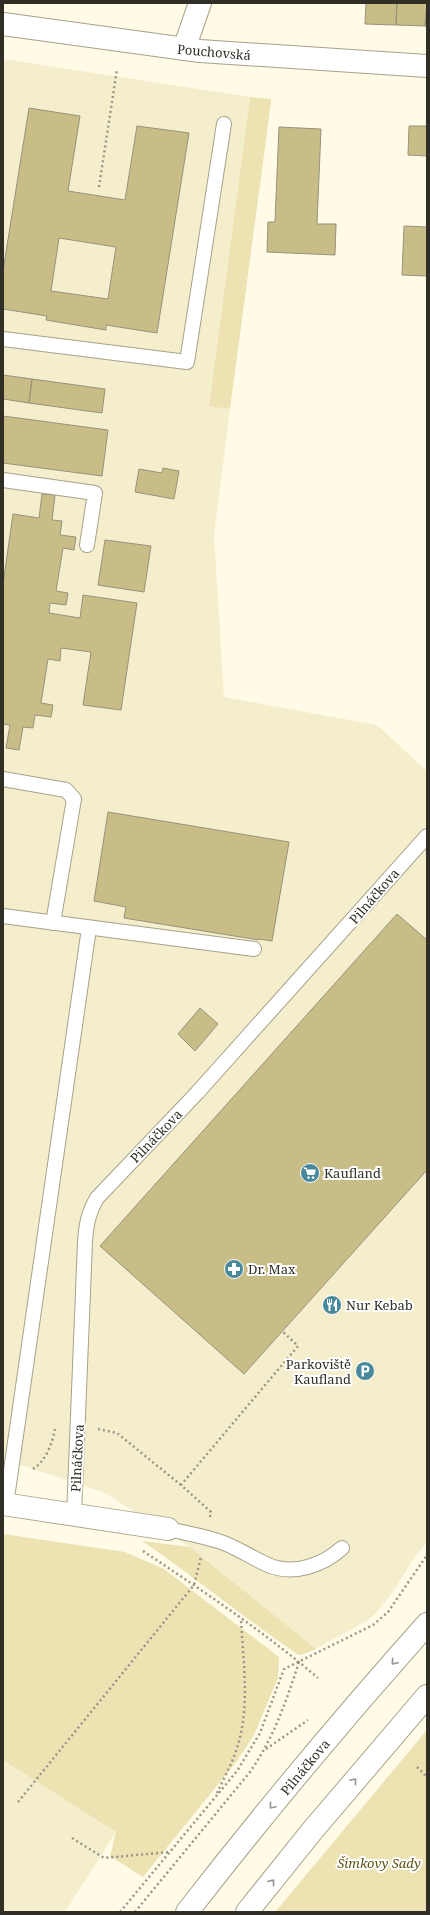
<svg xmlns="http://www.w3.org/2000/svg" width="430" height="1915" viewBox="0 0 430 1915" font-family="'Noto Serif',serif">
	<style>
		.built { fill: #f5eecd }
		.green { fill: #ece2b2 }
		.building { fill: #c9bd87; stroke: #97927b; fill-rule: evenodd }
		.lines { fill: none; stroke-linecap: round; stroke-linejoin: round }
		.lane-casing { stroke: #a6a28a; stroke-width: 16 }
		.street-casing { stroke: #a6a28a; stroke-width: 24 }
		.secondary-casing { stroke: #a6a28a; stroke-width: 24 }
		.primary-casing { stroke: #a6a28a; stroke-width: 24 }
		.path { stroke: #999688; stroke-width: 2.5; stroke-dasharray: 2 3; stroke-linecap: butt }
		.lane { stroke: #fff; stroke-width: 14 }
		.street { stroke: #fff; stroke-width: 22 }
		.secondary { stroke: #fff; stroke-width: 22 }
		.primary { stroke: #fff; stroke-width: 22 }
		.oneway { stroke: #989692 }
		.labels { text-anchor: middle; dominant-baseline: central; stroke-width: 4; stroke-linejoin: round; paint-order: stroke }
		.street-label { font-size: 13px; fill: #302e25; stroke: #fff }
		.poi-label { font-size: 13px; fill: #302e25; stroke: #fff; text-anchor: start }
		.park-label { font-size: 13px; font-style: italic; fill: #5f5312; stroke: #fff }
	</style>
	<rect width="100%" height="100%" fill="#fffbe7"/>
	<path class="built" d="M3 59 250 97 209 405 230 409 214 535 224 697 377 725 427 771V1542L414 1558 393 1592 376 1613 368 1620 316 1649 190 1547 105 1493 3 1459Z
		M3 1760 116 1832 65 1912H3Z"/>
	<path class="green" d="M250 97 271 99V102L230 409 209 406Z
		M3 1534 125 1552 164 1569 279 1657 278 1678 254 1735 237 1761 143 1877 110 1856 116 1832 3 1760Z
		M142 1541 190 1547 316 1649 301 1655 297 1654C244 1618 195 1577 142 1541Z
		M427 1730V1912H275L426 1731Z"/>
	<path class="building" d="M366 3H397L396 25 365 24Z
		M397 3H427L425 26 396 25Z
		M427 3V27L425 26Z
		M29 108 80 116 68 191 125 200 137 126 189 133 157 333 106 325V330L46 320 47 316 3 309V271ZM59 238 116 247 108 299 51 291Z
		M409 126H427V156L408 155Z
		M279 127 321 129 317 224H336L335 255 267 252 268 222H275Z
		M404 226 427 227V276L402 275Z
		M3 375 32 379 29 403 3 399Z
		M32 379 105 389 102 413 29 403Z
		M3 416 108 430 102 476 3 463Z
		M163 468 179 471 174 499 135 492 139 469 162 473Z
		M42 494 55 495 52 520 62 521 60 535 76 537 74 550 63 548 56 591 68 593 66 605 50 603 49 613 80 618 83 595 137 603 121 710 83 705 91 652 61 648 60 661 48 659 41 703 53 705 51 717 35 715 33 728 23 727 19 750 6 748 10 725 3 724V584L13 514 39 518Z
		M105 540 151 546 144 592 98 585Z
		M108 812 289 842 272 941 259 939V940L124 918 126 907 94 901Z
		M397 914 427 940V1170L244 1374 100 1246Z
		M200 1008 218 1024 195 1051 178 1034Z"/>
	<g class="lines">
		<defs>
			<path id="lane" d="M3 339 187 362 224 124
				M3 480 95 493 87 545
				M3 779 66 790 74 799 53 923
				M3 916 254 949
				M6 1505 89 928
				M74 1515 85 1242C86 1226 88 1213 97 1198L197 1093 427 836
				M168 1529C185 1533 204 1536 221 1542 238 1548 252 1558 268 1565 294 1576 323 1565 342 1548"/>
			<path id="street" d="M184 49 200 3
				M3 1504 168 1529"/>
			<path id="secondary" d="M3 24 200 51 427 66"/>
			<path id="primary" d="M187 1912C264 1813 344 1717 427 1624
				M247 1912 312 1831 427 1696"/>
		</defs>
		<use href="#lane" class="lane-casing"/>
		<use href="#street" class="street-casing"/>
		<use href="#secondary" class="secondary-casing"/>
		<use href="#primary" class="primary-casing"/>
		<path class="path" d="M99 187 117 69
			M98 1429 117 1433 181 1485
			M33 1469C46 1461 52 1444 55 1429
			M210 1517 211 1512 181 1485 298 1346 282 1331
			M143 1551C203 1591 263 1631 318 1678
			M266 1749 308 1720
			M417 1767 427 1777
			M217 1793C224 1778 233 1762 238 1745 250 1705 243 1660 241 1619
			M18 1802 194 1585 201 1557
			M72 1838 104 1858 169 1852
			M120 1912 237 1771 260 1733 284 1669 373 1625 388 1612 427 1555
			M135 1912 250 1772C274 1737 286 1702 299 1662"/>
		<use href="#lane" class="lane"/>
		<use href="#street" class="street"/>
		<use href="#secondary" class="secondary"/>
		<use href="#primary" class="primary"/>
	</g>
	<defs><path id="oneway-chevron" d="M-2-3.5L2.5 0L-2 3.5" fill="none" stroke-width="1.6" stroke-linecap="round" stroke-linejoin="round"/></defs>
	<g class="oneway">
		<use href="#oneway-chevron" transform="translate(394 1662) rotate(131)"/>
		<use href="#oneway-chevron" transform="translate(354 1781) rotate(-50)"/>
		<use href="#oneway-chevron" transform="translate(272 1806) rotate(130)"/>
		<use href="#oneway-chevron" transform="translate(272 1882) rotate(-51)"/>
	</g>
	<defs>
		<symbol id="supermarket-disc" viewBox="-11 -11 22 22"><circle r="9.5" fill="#47889b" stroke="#fff"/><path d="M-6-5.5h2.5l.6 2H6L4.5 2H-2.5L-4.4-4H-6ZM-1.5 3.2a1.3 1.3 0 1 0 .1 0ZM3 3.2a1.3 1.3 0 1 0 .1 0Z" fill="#fff"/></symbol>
		<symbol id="pharmacy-disc" viewBox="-11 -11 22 22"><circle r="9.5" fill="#47889b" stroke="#fff"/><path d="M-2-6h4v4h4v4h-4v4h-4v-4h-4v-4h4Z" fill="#fff"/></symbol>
		<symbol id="restaurant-disc" viewBox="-11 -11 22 22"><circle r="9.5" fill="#47889b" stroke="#fff"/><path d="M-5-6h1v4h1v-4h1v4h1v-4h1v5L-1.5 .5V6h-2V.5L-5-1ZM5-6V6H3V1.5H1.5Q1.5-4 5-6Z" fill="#fff"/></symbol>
		<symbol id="parking-disc" viewBox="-11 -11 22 22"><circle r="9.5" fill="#47889b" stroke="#fff"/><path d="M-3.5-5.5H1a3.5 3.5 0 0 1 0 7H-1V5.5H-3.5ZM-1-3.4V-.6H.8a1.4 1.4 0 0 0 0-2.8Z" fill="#fff"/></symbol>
	</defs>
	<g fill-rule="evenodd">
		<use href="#supermarket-disc" x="299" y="1162" width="22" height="22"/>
		<use href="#pharmacy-disc" x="223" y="1258" width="22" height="22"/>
		<use href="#restaurant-disc" x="321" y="1294" width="22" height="22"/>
		<use href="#parking-disc" x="354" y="1360" width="22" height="22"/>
	</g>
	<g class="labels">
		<g class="street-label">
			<text transform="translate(214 52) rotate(5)">Pouchovská</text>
			<text transform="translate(374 896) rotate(-49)">Pilnáčkova</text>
			<text transform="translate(156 1136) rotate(-46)">Pilnáčkova</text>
			<text transform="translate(77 1458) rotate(-87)">Pilnáčkova</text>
			<text transform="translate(305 1767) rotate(-50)">Pilnáčkova</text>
		</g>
		<g class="poi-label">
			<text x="324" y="1173">Kaufland</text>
			<text x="248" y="1269">Dr. Max</text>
			<text x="346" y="1305">Nur Kebab</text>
			<text x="351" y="1364" text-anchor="end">Parkoviště<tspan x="351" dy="15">Kaufland</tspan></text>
		</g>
		<g class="park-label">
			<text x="379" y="1863">Šimkovy Sady</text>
		</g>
	</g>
	<rect width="430" height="1915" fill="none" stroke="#302e25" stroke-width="8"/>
</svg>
